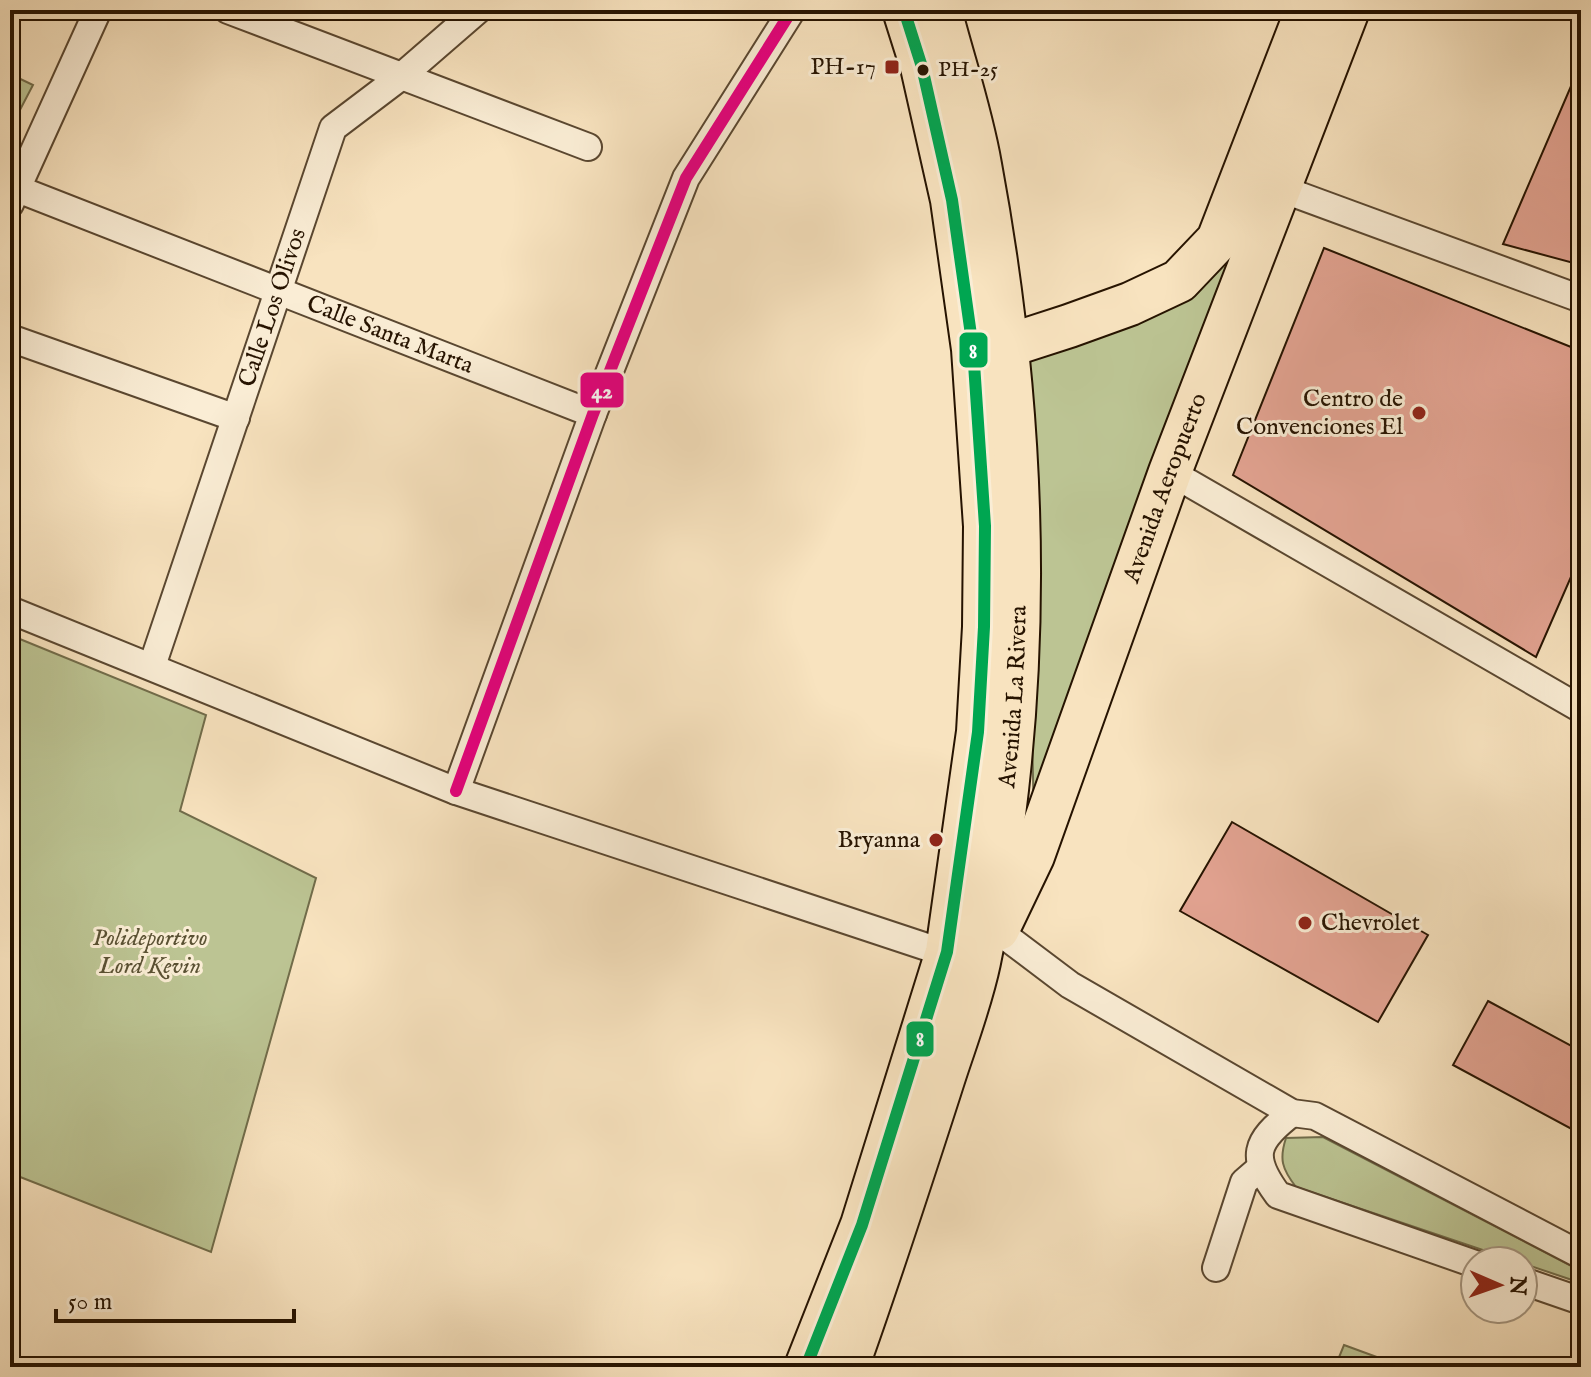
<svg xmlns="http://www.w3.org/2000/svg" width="1591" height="1377" viewBox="0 0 1591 1377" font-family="'IM FELL English',serif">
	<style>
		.green { fill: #bcc493; stroke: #716c4a; stroke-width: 2 }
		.building { fill: #e4a493; stroke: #261300; stroke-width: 2 }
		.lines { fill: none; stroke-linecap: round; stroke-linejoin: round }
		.street-casing { stroke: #5a4730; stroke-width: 30 }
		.primary-casing { stroke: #261300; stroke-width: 46 }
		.street { stroke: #faedd5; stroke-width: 26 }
		.primary { stroke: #f8e3bf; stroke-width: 42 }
		.bus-1-casing { stroke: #faedd5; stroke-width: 18 }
		.bus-2-casing { stroke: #faedd5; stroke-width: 18 }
		.bus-1 { stroke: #00a651; stroke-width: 12 }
		.bus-2 { stroke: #e5007d; stroke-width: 12 }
		.poi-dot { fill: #8f2418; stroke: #faedd5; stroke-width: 3 }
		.bus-dot { fill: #261300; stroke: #faedd5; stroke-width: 3 }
		.labels { text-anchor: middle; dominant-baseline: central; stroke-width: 6; stroke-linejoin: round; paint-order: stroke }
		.bus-label { font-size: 22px; fill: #261300; stroke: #faedd5; text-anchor: start }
		.poi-label { font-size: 24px; fill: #261300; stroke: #faedd5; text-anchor: end }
		.street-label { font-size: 24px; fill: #261300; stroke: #faedd5 }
		.park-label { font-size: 24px; font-style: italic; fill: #5a5133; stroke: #faedd5 }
		.line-badge { stroke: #faedd5; stroke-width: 3 }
		.badge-label { font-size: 22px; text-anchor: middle; font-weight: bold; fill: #fff }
	</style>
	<rect width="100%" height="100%" fill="#f8e3bf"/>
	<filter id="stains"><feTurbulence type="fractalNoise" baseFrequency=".0025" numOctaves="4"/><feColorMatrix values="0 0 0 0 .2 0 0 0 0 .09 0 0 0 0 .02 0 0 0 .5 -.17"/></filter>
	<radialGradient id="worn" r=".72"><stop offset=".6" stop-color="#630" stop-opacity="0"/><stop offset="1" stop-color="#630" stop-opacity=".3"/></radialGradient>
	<path class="green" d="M10 74 33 85 10 129Z
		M1272 192 1034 829 1025 356 1175 292Z
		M10 635 206 715 180 811 316 878 211 1252 10 1173Z
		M1323 1137 1581 1271V1283L1296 1187C1282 1169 1279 1159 1286 1138Z
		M1344 1345 1404 1367H1335Z"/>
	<path class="building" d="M1581 63V265L1503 244Z
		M1324 248 1581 351V554L1536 657 1233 475Z
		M1232 822 1428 935 1378 1022 1180 911Z
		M1488 1001 1581 1051V1134L1453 1065Z"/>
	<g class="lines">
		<defs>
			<g id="street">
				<path d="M228 10 588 147"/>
				<path d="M1268 184 1581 299"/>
				<path id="s1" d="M10 186 593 414"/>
				<path d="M10 204 98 10"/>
				<path d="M10 338 236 418"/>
				<path d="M1170 472 1581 709"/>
				<path d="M10 610 456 791 960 958"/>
				<path id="s2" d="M152 666 333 128 403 75 478 10"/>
				<path d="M456 791 593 414 686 178 792 10"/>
				<path d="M997 930 1070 985 1292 1113 1315 1116 1581 1255"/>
				<path d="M1292 1113C1254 1142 1250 1157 1278 1195L1475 1264"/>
				<path d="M1216 1268 1244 1182 1259 1169"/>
				<path d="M1523 1281 1581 1301"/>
			</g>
			<g id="primary">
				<path d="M980 348 1007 346 1069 326 1130 304 1179 281 1218 240 1307 10"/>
				<path id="s3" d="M998 929 1033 856 1170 472 1348 10"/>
				<path d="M806 1367 862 1225 947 952 978 732 984 627 985 526 973 349 952 200 922 67 904 10"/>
				<path id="s4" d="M847 1367C880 1275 910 1182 940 1089 953 1047 970 1005 979 962 1035 699 1029 429 980 165 971 113 953 61 940 10"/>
			</g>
		</defs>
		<use href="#street" class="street-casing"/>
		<use href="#primary" class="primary-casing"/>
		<use href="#street" class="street"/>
		<use href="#primary" class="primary"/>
		<defs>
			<path id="bus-1" d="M806 1367 862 1225 947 952 978 732 984 627 985 526 973 349 952 200 922 67 904 10"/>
			<path id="bus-2" d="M456 791 593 414 686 178 792 10"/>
		</defs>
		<use href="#bus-1" class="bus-1-casing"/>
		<use href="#bus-2" class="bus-2-casing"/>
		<use href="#bus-1" class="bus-1"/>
		<use href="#bus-2" class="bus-2"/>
	</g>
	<g class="poi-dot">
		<rect x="884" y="59" width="16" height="16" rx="4"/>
		<circle cx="1419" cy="413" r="8"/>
		<circle cx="936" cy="840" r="8"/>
		<circle cx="1305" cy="923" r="8"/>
	</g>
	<circle class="bus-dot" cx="923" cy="70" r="7"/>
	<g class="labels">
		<g class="bus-label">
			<text x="938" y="70">PH-25</text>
		</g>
		<g class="poi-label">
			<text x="876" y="67">PH-17</text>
			<text x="1403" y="399">Centro de<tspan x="1403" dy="28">Convenciones El</tspan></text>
			<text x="920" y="840">Bryanna</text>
			<text x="1321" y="923" text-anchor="start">Chevrolet</text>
		</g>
		<g class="street-label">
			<text stroke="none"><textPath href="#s2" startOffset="378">Calle Los Olivos</textPath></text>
			<text stroke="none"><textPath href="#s1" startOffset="408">Calle Santa Marta</textPath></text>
			<text stroke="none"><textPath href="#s3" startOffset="472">Avenida Aeropuerto</textPath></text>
			<text stroke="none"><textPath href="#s4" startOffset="694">Avenida La Rivera</textPath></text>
		</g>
		<g class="park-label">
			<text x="150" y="938">Polideportivo<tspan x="150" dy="28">Lord Kevin</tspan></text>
		</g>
	</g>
	<g class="line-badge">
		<rect x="958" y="331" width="31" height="38" rx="8" fill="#00a651"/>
		<rect x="579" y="371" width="46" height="38" rx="8" fill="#e5007d"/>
		<rect x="905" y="1020" width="30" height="38" rx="8" fill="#00a651"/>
	</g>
	<g class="badge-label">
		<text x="973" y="358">8</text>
		<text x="602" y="398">42</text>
		<text x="920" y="1046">8</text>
	</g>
	<rect width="1591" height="1377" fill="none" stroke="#f8e3bf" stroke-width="40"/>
	<rect x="12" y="12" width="1567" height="1353" fill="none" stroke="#261300" stroke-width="4"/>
	<rect x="20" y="20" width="1551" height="1337" fill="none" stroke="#261300" stroke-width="2"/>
	<g transform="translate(1499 1285) rotate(92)"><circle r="38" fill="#faedd5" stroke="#a59680" stroke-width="2"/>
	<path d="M0-6L14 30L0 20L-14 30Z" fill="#8f2418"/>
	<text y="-12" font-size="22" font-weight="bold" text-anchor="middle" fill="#261300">N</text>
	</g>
	<path d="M56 1309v12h238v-12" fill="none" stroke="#261300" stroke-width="4"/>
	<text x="68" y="1309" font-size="24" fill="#261300" stroke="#faedd5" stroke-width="6" paint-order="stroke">50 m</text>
	<rect width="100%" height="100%" filter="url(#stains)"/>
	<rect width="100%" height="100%" fill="url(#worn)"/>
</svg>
